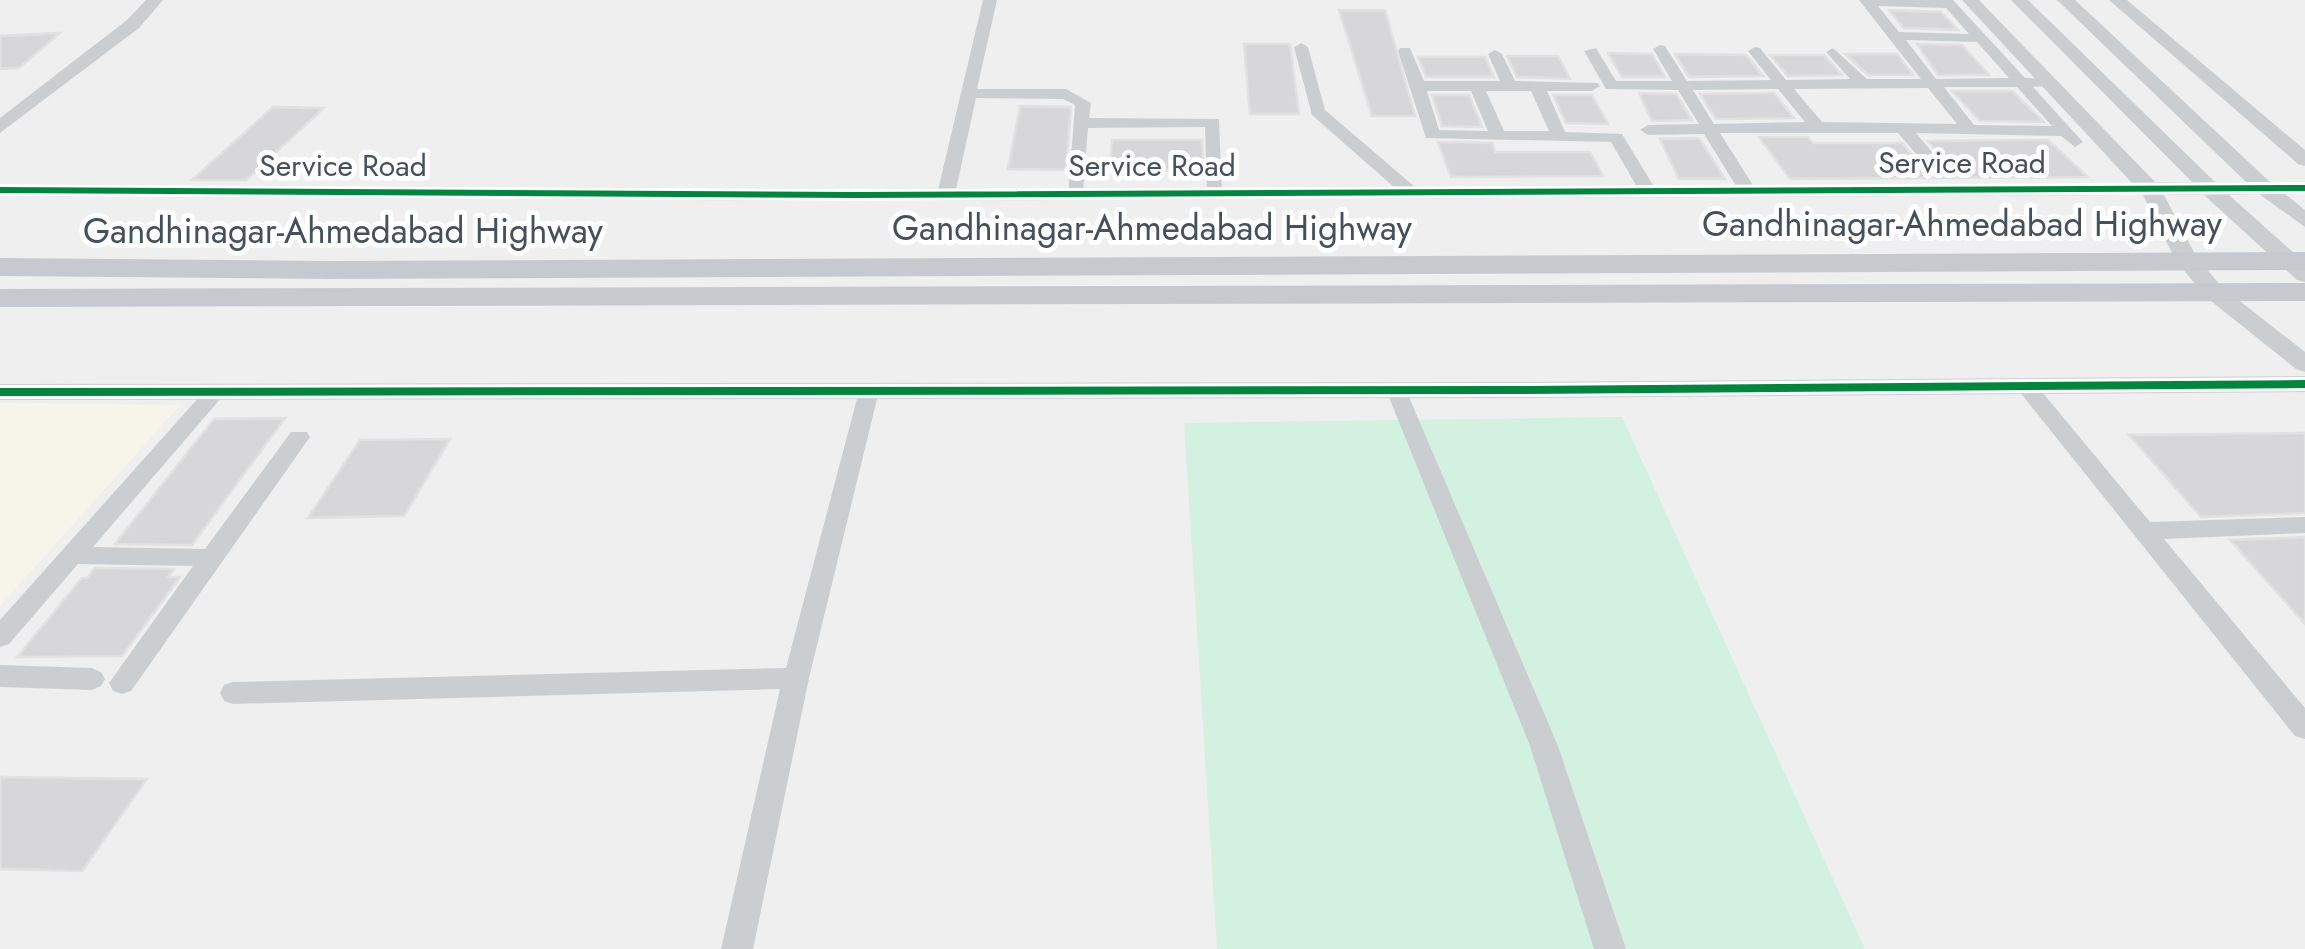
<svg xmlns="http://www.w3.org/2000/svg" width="2305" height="949" viewBox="0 0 2305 949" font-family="Jost,sans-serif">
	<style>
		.commercial { fill: #f7f4ea }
		.green { fill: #d2f1e0 }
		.building { fill: #d7d7d9; stroke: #e1e1e2; stroke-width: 2.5 }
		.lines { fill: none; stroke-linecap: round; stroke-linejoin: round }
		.minor { fill: #cbced1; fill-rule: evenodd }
		.tertiary { fill: #cbced1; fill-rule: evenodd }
		.primary { fill: #c6cacf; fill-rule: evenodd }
		.cycleway-casing { stroke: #fff; stroke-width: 6 }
		.cycleway { fill: #00873e; fill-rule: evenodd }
		.labels { text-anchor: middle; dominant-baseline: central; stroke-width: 10; stroke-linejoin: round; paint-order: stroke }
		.far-street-label { font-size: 30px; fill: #45505e; stroke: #fff }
		.street-label { font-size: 35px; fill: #45505e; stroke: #fff }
	</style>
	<rect width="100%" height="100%" fill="#f0efef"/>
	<path class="commercial" d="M0 403 180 405 0 606Z"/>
	<path class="green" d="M1622 417 1865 949H1217L1184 423Z"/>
	<path class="building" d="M1339 10H1385L1415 116H1372Z
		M1889 10 1941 12 1958 30 1904 28Z
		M60 33 19 68 0 69V36Z
		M1244 44H1290L1299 114H1250Z
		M1917 44 1962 45 1989 75H1938Z
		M1608 53 1652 54 1665 77H1622Z
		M1675 54 1746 55 1763 76 1689 77Z
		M1845 54H1897L1913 75H1868Z
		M1770 55H1824L1842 75 1788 76Z
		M1507 56H1558L1570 79 1517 77Z
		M1418 57H1485L1494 77H1426Z
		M1952 91H2012L2044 122 1980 121Z
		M1639 93 1676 94 1692 120 1652 121Z
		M1774 93 1794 118 1716 119 1700 94Z
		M1432 95H1469L1482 127 1442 126Z
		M1553 95H1592L1608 124 1566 123Z
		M1020 106 1071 107 1066 170 1008 169Z
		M273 107 324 108 246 180H192Z
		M1759 137H1808L1813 143H1902L1927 172 1935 175 1948 167 1928 141 2048 140 2088 177 1790 179Z
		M1699 138 1725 179H1679L1660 139Z
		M1112 140H1202L1203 171 1110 170Z
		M1438 142 1492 143 1495 152H1590L1603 176 1451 177Z
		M285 418 192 545 115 544 214 419Z
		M2305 433V513L2201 517 2129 435Z
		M450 439 404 516 308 518 360 440Z
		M2305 537V624L2230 540Z
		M95 568 174 569 168 577H180L122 656 17 657 82 578H87Z
		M0 777 147 779 82 871 0 869Z"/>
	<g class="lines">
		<path class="minor" d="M983 0H997L977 89H1066L1091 103 1089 118 1219 119 1222 196H1210L1207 192 1205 127 1088 128 1083 193 1074 198 1068 197 1075 105 1063 99 976 98 955 194 946 199 940 198 937 194Z
			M1859 0H1953L2025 78 2053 79V85L2033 87 2083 142 2075 147 2061 136 1916 133 1944 166 1936 171 1930 170 1898 133H1720L1756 190 1747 195 1741 194 1704 134 1648 135 1640 130 1648 125 1699 124 1678 90 1606 89 1584 51 1596 48 1616 81H1672L1653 49 1660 45 1665 46 1687 81 1771 80 1748 51 1755 47 1760 48 1786 80 1850 79 1826 52 1833 48 1867 79H1921ZM1878 6 1946 8 1969 34 1899 32ZM1906 40 1977 42 2009 78 1936 79ZM1944 87H2017L2052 126 1974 125ZM1928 88 1957 124 1822 122 1794 89ZM1778 89 1805 122 1714 124 1693 90Z
			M1301 43 1308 47 1325 110 1415 187V195H1403L1312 115 1294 47Z
			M1400 48H1410L1424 81H1500L1488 54 1495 50 1502 54 1515 81 1597 83 1600 86 1592 91H1547L1565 132 1622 134 1656 190 1647 195 1641 194 1611 142 1426 138 1398 51ZM1427 91H1471L1488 131 1439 130ZM1486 91H1531L1549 131H1504Z
			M2026 379 2033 381 2150 522 2305 517V533L2164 539 2305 708V739L2295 736 2019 391 2016 386 2019 381Z
			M1396 383 1406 390 1558 746 1626 949H1594L1530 746 1386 390Z
			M869 384 879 391 809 678 753 949H721L780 689 233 704 224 701 220 693 224 685 233 682 786 668 859 391Z
			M215 385 225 392 222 397 93 547 205 549 291 432H307L310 437 131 691 122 694 113 691 109 683 193 566 78 564 9 644 0 647V620L208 387Z
			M0 665 92 668 101 672 105 679 101 686 92 690 0 687Z"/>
		<path class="tertiary" d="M146 0H163L139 28 0 133V118L127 20Z
			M1962 0H1979L2155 182H2192L2011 0H2028L2215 182H2246L2057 0H2075L2270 182H2305V194H2285L2305 210V227L2259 194 2229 195 2305 263V282L2297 280 2204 195H2164L2197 258 2222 287 2305 352V372L2296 369 2206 297 2176 261 2143 195 856 201 0 196V184L856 189 2132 183Z
			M2109 0H2127L2305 150V166L2298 164Z
			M2305 376V392L1512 398 0 400V384L1512 382Z"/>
		<path class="primary" d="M2305 252V270L328 279 0 276V258L328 261Z
			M2305 283V301L0 307V289Z"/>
		<defs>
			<path id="cycleway" d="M2305 185V191L856 198 0 193V187L856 192Z
				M2305 380V388L1512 394 0 396V388L1512 386Z"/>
		</defs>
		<use href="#cycleway" class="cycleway-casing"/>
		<use href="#cycleway" class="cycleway"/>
	</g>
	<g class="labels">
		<g class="far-street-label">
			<text x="1962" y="162">Service Road</text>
			<text x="343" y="165">Service Road</text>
			<text x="1152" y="165">Service Road</text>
		</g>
		<g class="street-label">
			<text x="1962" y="224">Gandhinagar-Ahmedabad Highway</text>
			<text x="1152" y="228">Gandhinagar-Ahmedabad Highway</text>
			<text x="343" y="231">Gandhinagar-Ahmedabad Highway</text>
		</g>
	</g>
</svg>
